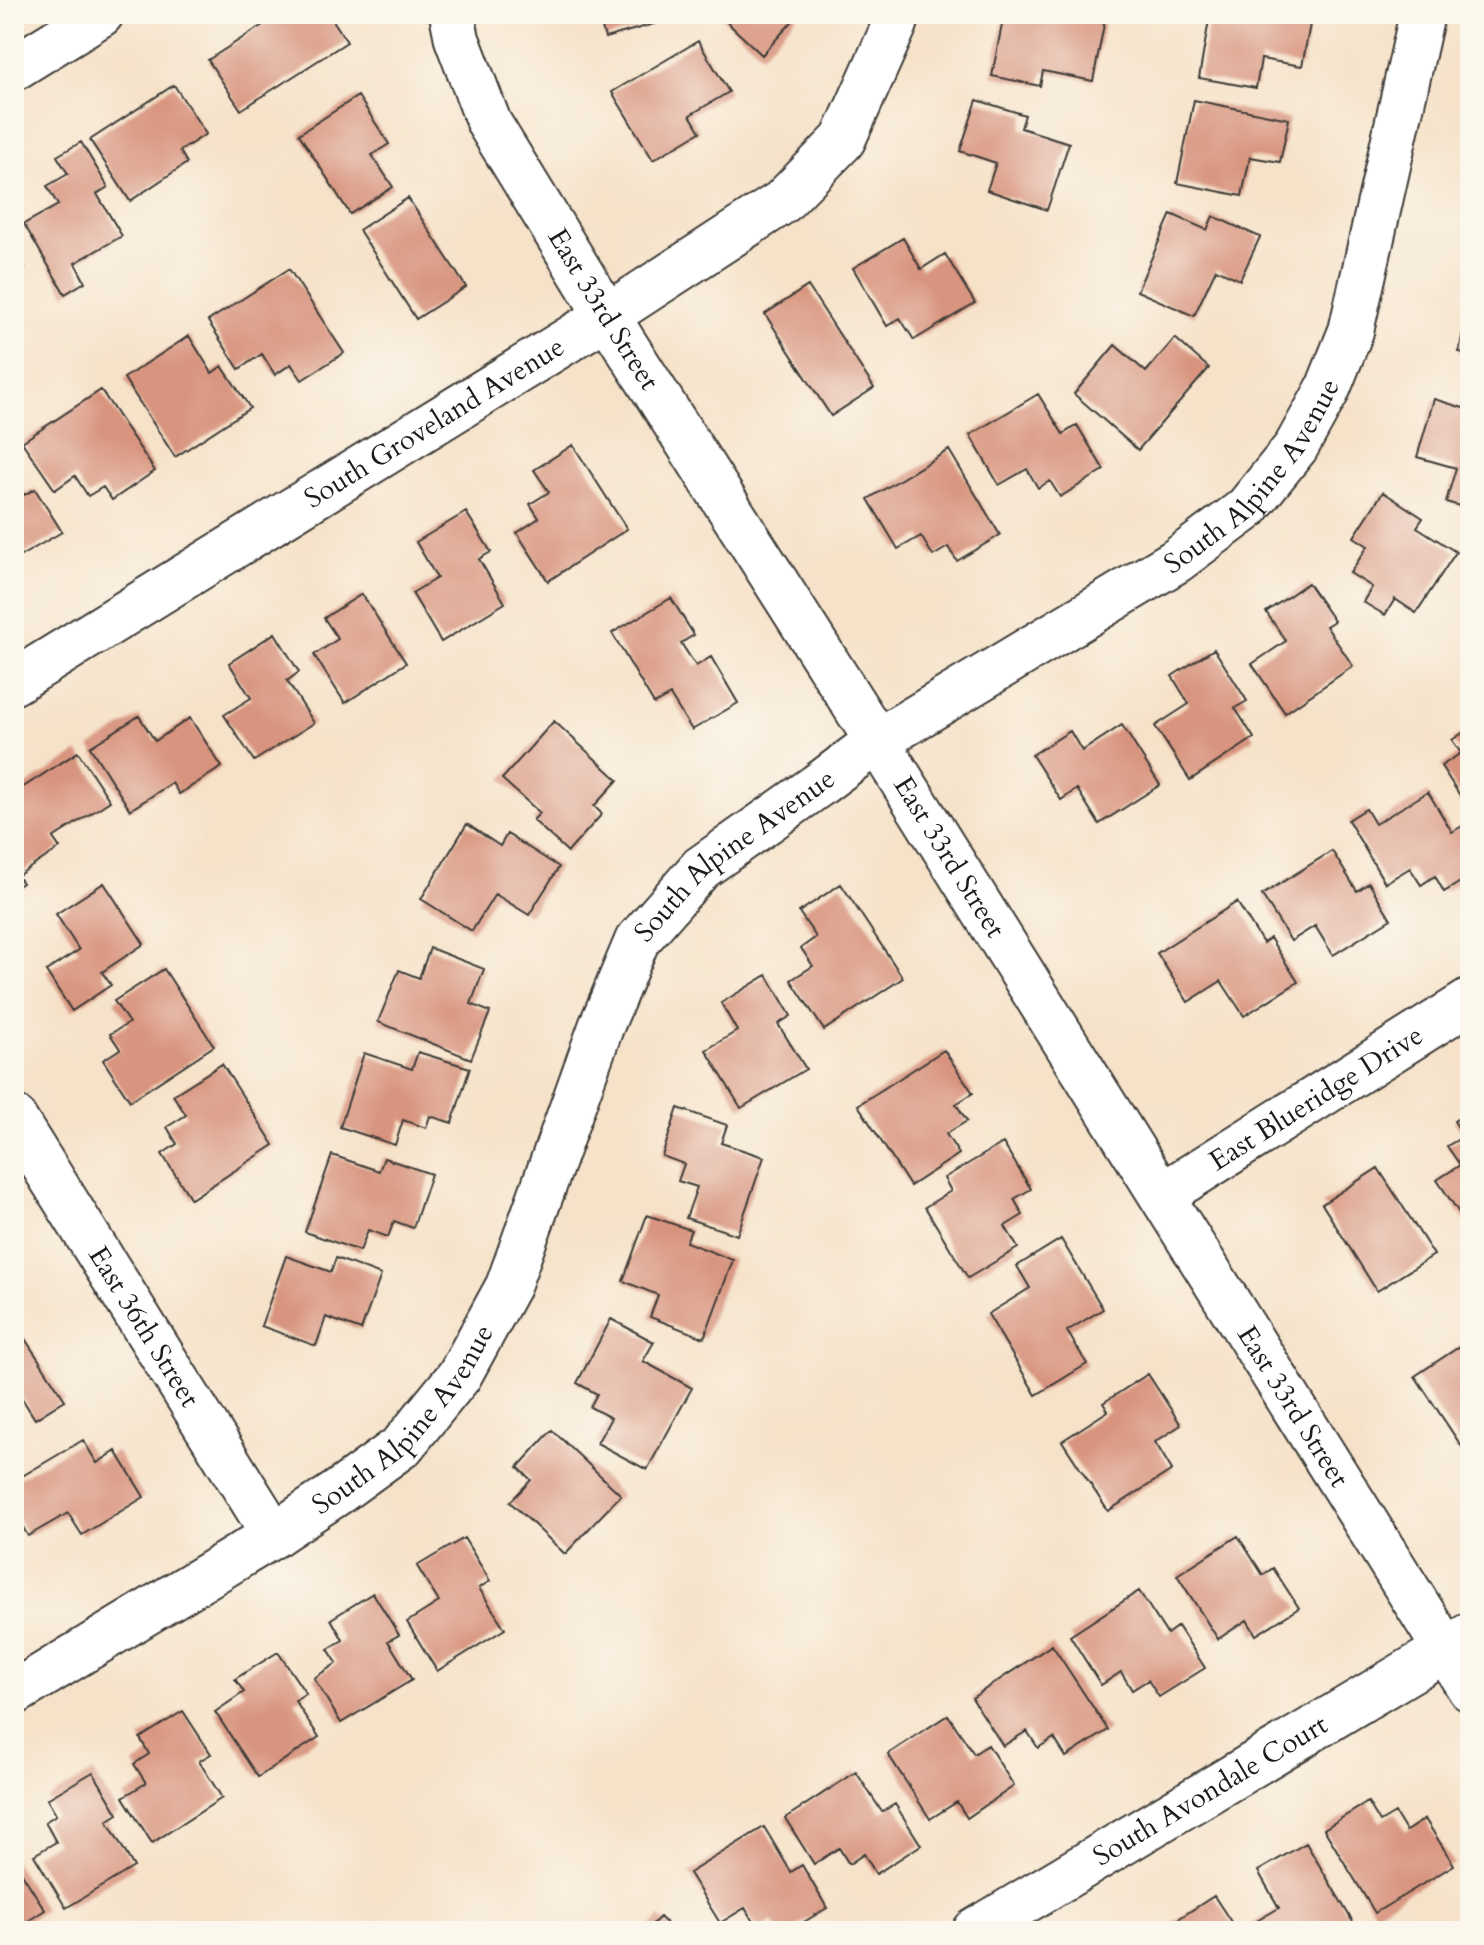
<svg xmlns="http://www.w3.org/2000/svg" width="1484" height="1945" viewBox="0 0 1484 1945" font-family="Cardo,serif">
	<style>
		.building { fill: #d8947f }
		.lines { fill: none; stroke-linecap: round; stroke-linejoin: round }
		.minor-casing { stroke: #3d3a36; stroke-width: 48 }
		.tertiary-casing { stroke: #3d3a36; stroke-width: 48 }
		.minor { stroke: #fff; stroke-width: 44 }
		.tertiary { stroke: #fff; stroke-width: 44 }
		.labels { text-anchor: middle; dominant-baseline: central; stroke-width: 7; stroke-linejoin: round; paint-order: stroke }
		.street-label { font-size: 28px; fill: #1c1c1c; stroke: #fbf7ec }
	</style>
	<rect width="100%" height="100%" fill="#fbf7ec"/>
	<filter id="ink" filterUnits="userSpaceOnUse"><feTurbulence type="fractalNoise" baseFrequency=".0125" numOctaves="2"/><feDisplacementMap in="SourceGraphic" scale="16" xChannelSelector="R" yChannelSelector="G"/><feConvolveMatrix kernelMatrix="1 2 1 2 8 2 1 2 1" color-interpolation-filters="sRGB"/></filter>
	<filter id="wash" filterUnits="userSpaceOnUse"><feTurbulence type="fractalNoise" baseFrequency=".006" numOctaves="4" result="noise"/><feDisplacementMap in="SourceGraphic" scale="32" xChannelSelector="R" yChannelSelector="G"/><feGaussianBlur stdDeviation="1.8" result="paint"/><feColorMatrix in="noise" values="0 0 0 0 0 0 0 0 0 0 0 0 0 0 0 0 0 1.4 0 .05"/><feComposite in="paint" operator="in"/></filter>
	<g filter="url(#wash)">
		<rect width="100%" height="100%" fill="#f6e2c9"/>
		<g id="blocks">
			<path class="building" d="M280 14H329L347 42 241 110 208 60Z
				M598 14H654L657 23 605 38Z
				M718 14H799L762 55Z
				M1004 14 1047 22 1048 14H1106L1093 81 1043 71 1040 86 992 76Z
				M1210 14H1312L1302 66 1261 59 1256 88 1199 78Z
				M698 41 729 92 690 115 700 132 653 160 612 92Z
				M174 85 206 134 180 151 187 163 130 201 90 140Z
				M358 96 389 144 372 155 393 187 350 214 299 134Z
				M977 100 1025 115 1021 128 1069 143 1047 210 987 190 996 163 960 151Z
				M1194 100 1289 119 1280 162 1250 157 1242 196 1177 183Z
				M81 142 108 187 97 194 122 236 75 263 85 282 65 294 24 224 58 205 47 186 68 174 57 156Z
				M408 198 466 287 416 319 359 230Z
				M1171 214 1207 230 1213 216 1260 237 1240 280 1216 269 1194 316 1137 291Z
				M903 238 921 269 945 254 975 303 914 340 900 318 887 326 853 268Z
				M14 250 25 269 14 276Z
				M289 269 344 353 302 380 291 364 275 375 262 354 239 369 208 321Z
				M808 286 874 388 831 416 765 314Z
				M1469 302H1470V354L1459 352Z
				M189 336 212 373 222 366 250 408 175 457 124 378Z
				M1175 338 1209 368 1138 450 1074 394 1115 345 1146 372Z
				M101 390 155 471 112 500 103 487 88 496 75 476 55 490 22 442Z
				M1038 394 1063 434 1077 425 1104 470 1060 497 1050 481 1038 488 1027 469 999 485 970 435Z
				M1434 399 1470 410V509L1446 502 1456 468 1417 457Z
				M573 445 627 529 548 581 517 533 539 518 530 504 549 492 534 470Z
				M949 450 1000 535 957 561 948 547 933 556 921 536 898 549 868 499Z
				M14 478 24 495 35 489 62 532 19 557 14 550Z
				M1383 492 1423 518 1417 527 1456 552 1416 613 1395 599 1385 615 1363 602 1372 587 1350 573 1368 546 1354 537Z
				M466 512 491 552 479 559 505 603 441 642 412 593 437 578 416 542Z
				M1308 583 1334 621 1326 626 1353 666 1285 713 1252 664 1286 641 1266 612Z
				M362 594 406 663 345 703 314 655 338 639 324 618Z
				M671 598 694 635 681 643 696 666 711 657 738 703 692 730 670 695 654 704 612 633Z
				M275 633 299 672 287 681 314 723 254 761 224 715 251 698 229 663Z
				M1214 649 1247 701 1235 708 1254 738 1190 780 1155 726 1189 704 1172 676Z
				M139 716 155 741 190 718 222 767 179 794 172 783 130 810 90 747Z
				M554 721 618 780 594 806 602 814 568 852 533 820 540 813 502 779Z
				M1122 725 1160 785 1099 824 1077 789 1061 800 1032 755 1070 731 1082 751Z
				M1470 728V811L1441 766 1461 753 1452 740Z
				M78 752 110 801 53 838 60 848 17 876 22 883 14 888V793Z
				M1428 792 1452 832 1464 825 1470 834V876L1444 892 1435 876 1421 885 1410 868 1385 883 1348 820 1366 809 1375 824Z
				M467 824 500 846 507 834 559 867 529 915 495 894 472 931 421 899Z
				M1332 851 1357 891 1369 883 1391 919 1333 955 1315 926 1291 941 1262 895Z
				M104 883 144 944 102 972 111 985 72 1011 46 971 79 950 56 914Z
				M841 884 903 978 824 1030 791 980 813 966 801 948 816 937 799 912Z
				M1237 902 1263 943 1270 938 1298 982 1244 1016 1221 981 1188 1002 1157 953Z
				M430 948 484 969 471 1004 490 1012 471 1059 378 1022 399 970 419 978Z
				M164 969 214 1046 130 1101 103 1060 120 1049 110 1034 129 1023 114 1001Z
				M767 975 791 1016 778 1024 806 1069 741 1108 706 1050 737 1031 721 1003Z
				M944 1050 973 1093 956 1104 967 1121 946 1134 959 1154 910 1186 858 1105Z
				M418 1052 470 1068 452 1123 430 1116 426 1128 403 1120 395 1145 340 1127 364 1053 412 1069Z
				M222 1064 274 1145 191 1199 162 1154 177 1144 167 1127 186 1115 173 1095Z
				M678 1108 727 1125 721 1143 764 1157 737 1235 686 1218 697 1187 678 1181 684 1164 662 1156Z
				M1470 1111V1229L1437 1180 1460 1165 1447 1146 1464 1136 1454 1121Z
				M1003 1143 1031 1189 1014 1199 1023 1215 1005 1226 1018 1248 968 1278 925 1207 951 1191 944 1178Z
				M332 1155 379 1171 384 1158 431 1174 413 1228 394 1221 388 1237 368 1230 360 1251 305 1232Z
				M1378 1168 1434 1255 1377 1291 1322 1204Z
				M647 1215 691 1230 686 1242 733 1260 704 1338 650 1317 658 1295 623 1281Z
				M1061 1239 1103 1309 1067 1331 1087 1364 1036 1395 988 1314 1030 1288 1017 1266Z
				M286 1256 331 1272 336 1258 381 1275 361 1330 326 1317 316 1346 261 1326Z
				M611 1319 654 1342 643 1361 692 1388 647 1470 597 1443 611 1418 590 1407 597 1394 577 1383Z
				M14 1322 65 1400 35 1419 16 1389 14 1391Z
				M1462 1345 1470 1358V1446L1464 1450 1415 1376Z
				M1148 1374 1181 1425 1155 1442 1172 1470 1108 1511 1062 1441 1108 1411 1103 1403Z
				M552 1430 621 1495 565 1554 510 1502 531 1480 518 1467Z
				M83 1440 97 1463 116 1451 144 1497 82 1535 68 1513 28 1536 14 1512V1481Z
				M1238 1536 1263 1575 1273 1568 1299 1608 1256 1635 1247 1620 1218 1639 1177 1575Z
				M464 1538 490 1581 479 1588 505 1629 437 1671 407 1622 439 1602 417 1566Z
				M1139 1591 1167 1634 1178 1626 1205 1668 1159 1697 1148 1680 1132 1690 1121 1672 1101 1685 1070 1636Z
				M373 1593 399 1635 388 1641 412 1680 341 1723 314 1678 337 1663 328 1649 343 1640 331 1619Z
				M1052 1645 1108 1730 1066 1757 1054 1738 1038 1748 1027 1731 1003 1746 972 1698Z
				M278 1652 306 1694 295 1701 319 1737 258 1777 215 1712 244 1692 235 1679Z
				M183 1711 211 1754 199 1761 222 1798 152 1843 123 1797 146 1783 134 1764 149 1754 140 1738Z
				M948 1715 974 1754 988 1745 1014 1786 967 1818 957 1802 930 1819 888 1754Z
				M93 1772 118 1814 107 1821 134 1867 66 1908 34 1855 56 1842 45 1822 56 1815 47 1799Z
				M856 1772 882 1812 895 1804 921 1845 876 1874 864 1854 849 1864 839 1848 814 1864 785 1818Z
				M1368 1802 1380 1822 1395 1813 1406 1831 1425 1819 1454 1865 1375 1913 1324 1829Z
				M764 1827 791 1872 802 1865 827 1908 789 1931H778L773 1921 758 1930 745 1908 720 1923 689 1873Z
				M1306 1843 1356 1927 1349 1931H1251L1248 1926 1279 1908 1258 1871Z
				M14 1861 45 1910 14 1930Z
				M1214 1896 1237 1931H1177L1172 1923Z
				M660 1917 674 1931H645Z"/>
		</g>
	</g>
	<g filter="url(#ink)">
		<use href="#blocks" fill-opacity="0" stroke="#3d3a36" stroke-width="2"/>
		<g class="lines">
			<defs>
				<g id="minor">
					<path d="M14 68 101 14"/>
					<path id="s1" d="M14 682 607 316 782 202 843 140 895 24 898 14"/>
					<path id="s2" d="M14 1118 274 1535"/>
					<path id="s3" d="M1162 1195 1470 1001"/>
					<path id="s4" d="M14 1693 274 1535 340 1491 402 1446 459 1376 508 1286 601 1027 637 941 701 868 817 786 877 741 1176 561 1246 509 1296 447 1327 391 1351 331 1422 14"/>
					<path id="s5" d="M975 1931 1470 1635"/>
				</g>
				<g id="tertiary">
					<path id="s6" d="M452 14 457 39 489 123 607 316 877 741 1470 1689"/>
				</g>
			</defs>
			<use href="#minor" class="minor-casing"/>
			<use href="#tertiary" class="tertiary-casing"/>
			<use href="#minor" class="minor"/>
			<use href="#tertiary" class="tertiary"/>
		</g>
	</g>
	<g class="labels">
		<g class="street-label">
			<text stroke="none"><textPath href="#s6" startOffset="334">East 33rd Street</textPath></text>
			<text stroke="none"><textPath href="#s1" startOffset="494">South Groveland Avenue</textPath></text>
			<text stroke="none"><textPath href="#s4" startOffset="1800">South Alpine Avenue</textPath></text>
			<text stroke="none"><textPath href="#s6" startOffset="982">East 33rd Street</textPath></text>
			<text stroke="none"><textPath href="#s4" startOffset="1152">South Alpine Avenue</textPath></text>
			<text stroke="none"><textPath href="#s3" startOffset="182">East Blueridge Drive</textPath></text>
			<text stroke="none"><textPath href="#s2" startOffset="246">East 36th Street</textPath></text>
			<text stroke="none"><textPath href="#s6" startOffset="1630">East 33rd Street</textPath></text>
			<text stroke="none"><textPath href="#s4" startOffset="480">South Alpine Avenue</textPath></text>
			<text stroke="none"><textPath href="#s5" startOffset="274">South Avondale Court</textPath></text>
		</g>
	</g>
	<rect width="1484" height="1945" fill="none" stroke="#fbf7ec" stroke-width="48"/>
</svg>
